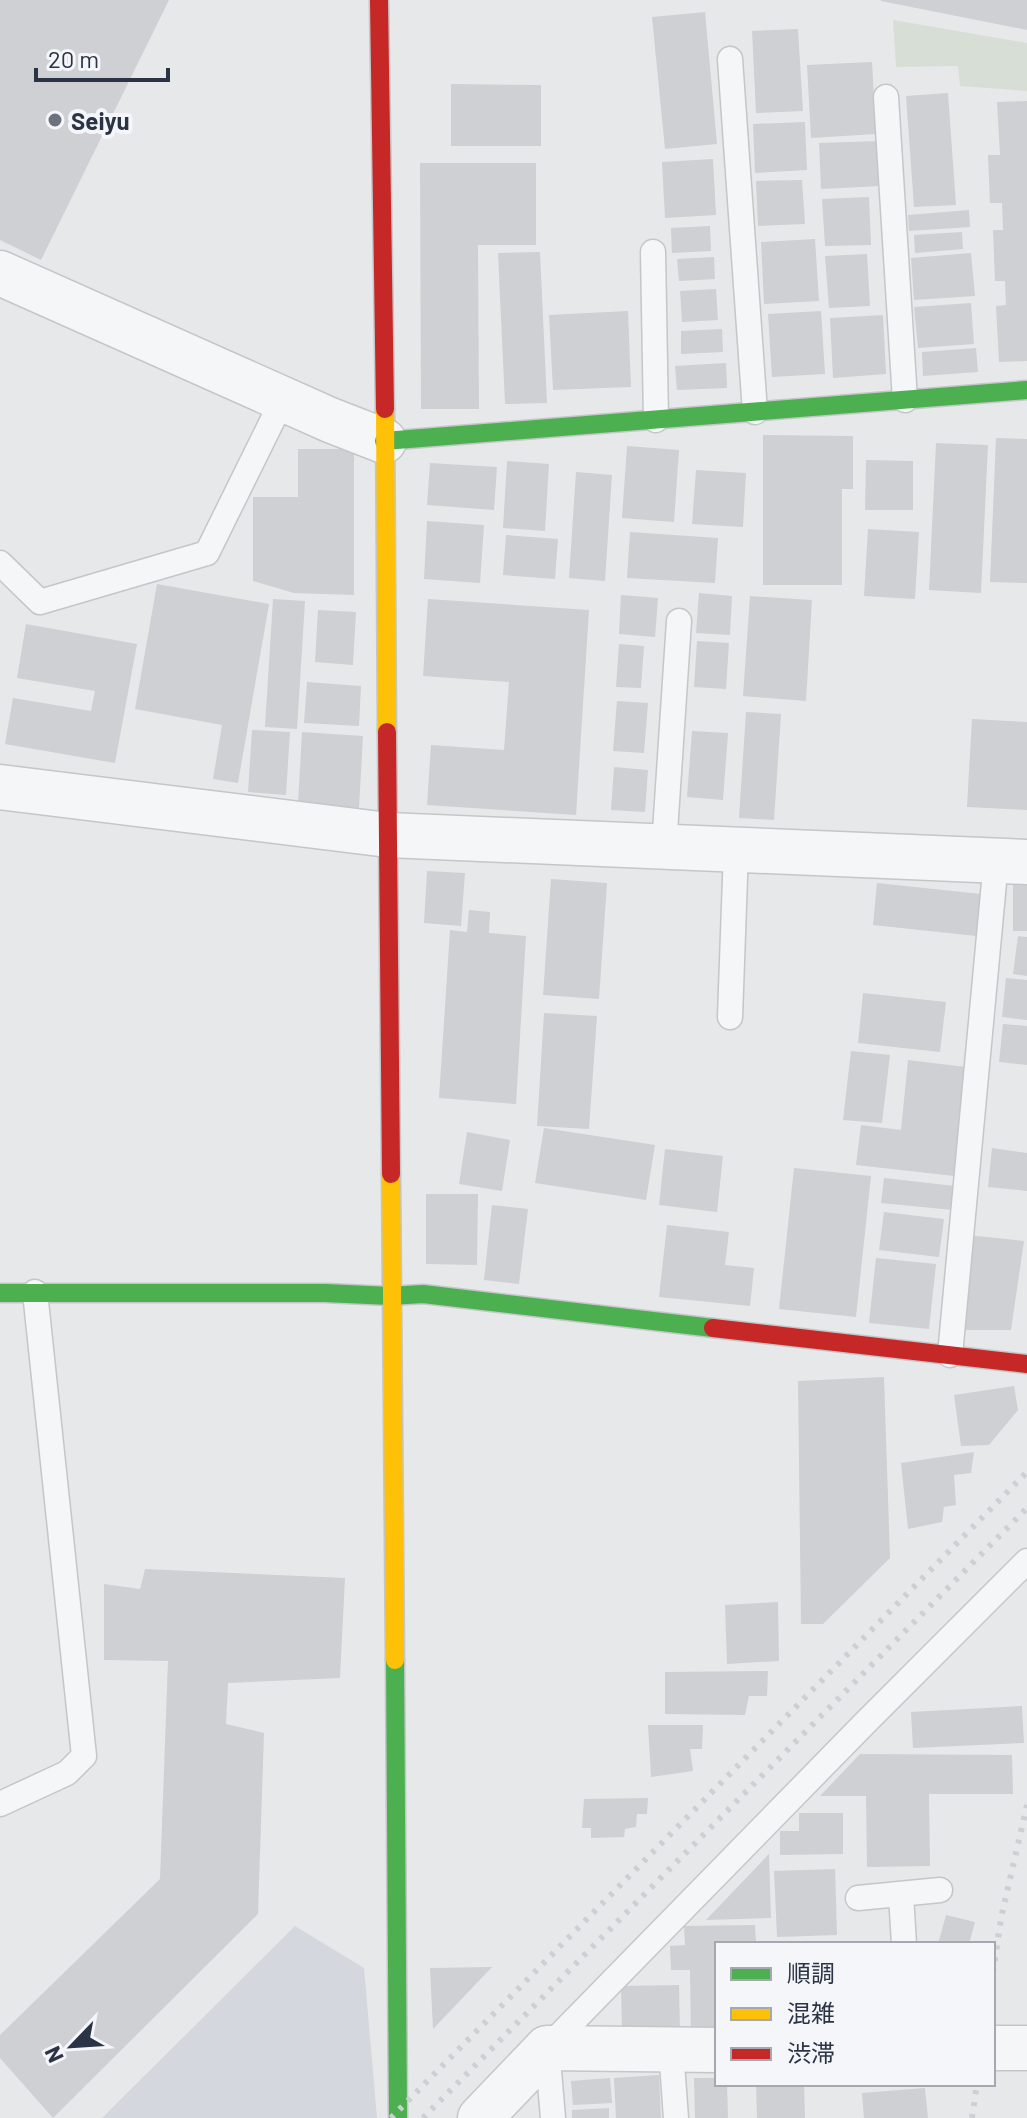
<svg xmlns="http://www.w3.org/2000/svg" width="1027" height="2118" viewBox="0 0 1027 2118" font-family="Barlow,'Noto Sans JP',sans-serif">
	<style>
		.built { fill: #d4d7dd }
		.green { fill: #d6ded6 }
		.building { fill: #ced0d3 }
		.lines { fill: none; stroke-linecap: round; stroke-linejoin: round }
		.lane-casing { stroke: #c4c6c8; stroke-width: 27 }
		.street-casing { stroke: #c4c6c8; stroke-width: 47 }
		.fast-casing { stroke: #c4c6c8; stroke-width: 21 }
		.slow-casing { stroke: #c4c6c8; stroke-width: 21 }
		.jam-casing { stroke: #c4c6c8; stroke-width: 21 }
		.lane { stroke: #f5f6f7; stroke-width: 24 }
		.street { stroke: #f5f6f7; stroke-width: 44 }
		.fast { stroke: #4caf50; stroke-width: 18 }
		.slow { stroke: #ffc107; stroke-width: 18 }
		.jam { stroke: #c62828; stroke-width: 18 }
		.rail { stroke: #cecfd2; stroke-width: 6; stroke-dasharray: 4 8; stroke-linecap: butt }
		.poi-dot { fill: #6c737f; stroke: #f4f6f9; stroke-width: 3 }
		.labels { text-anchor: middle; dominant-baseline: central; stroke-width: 8; stroke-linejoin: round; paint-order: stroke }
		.poi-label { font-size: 24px; font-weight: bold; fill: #2b3445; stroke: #f4f6f9; text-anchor: start }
	</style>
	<rect width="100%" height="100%" fill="#e6e8ea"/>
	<path class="built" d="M295 1926 364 1968 377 2118H102Z"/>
	<path class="green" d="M893 20 1027 43V91L960 86 958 66 896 67Z"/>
	<path class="building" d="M0 0H169L41 260 0 240Z
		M881 0H1027V30L881 1Z
		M705 12 717 144 665 149 652 17Z
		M798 29 803 111 756 113 752 31Z
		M872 62 876 134 811 138 807 65Z
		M451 84 541 85V146H451Z
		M948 93 956 205 914 207 906 96Z
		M1027 101V361L999 362 996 306 1006 305 1005 281H995L993 230H1003L1002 203H990L988 155H1000L997 102Z
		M805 122 807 170 755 173 753 124Z
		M879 141 881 186 821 189 819 143Z
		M713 159 716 215 665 218 662 162Z
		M420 163H536V245H478L479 409H421Z
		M802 180 805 224 758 226 756 181Z
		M869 197 871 245 825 246 822 199Z
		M969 210 970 227 909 231 908 215Z
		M710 226 711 251 672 253 671 228Z
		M962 232 963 249 915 253 914 235Z
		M815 239 819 301 764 304 761 242Z
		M540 252 547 403 505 404 498 253Z
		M971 253 975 296 914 300 911 258Z
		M867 254 870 306 829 308 825 256Z
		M714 257 715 279 679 281 677 259Z
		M716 289 718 320 682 322 680 291Z
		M971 303 974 344 918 348 914 307Z
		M628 311 631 387 553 390 549 315Z
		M821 311 825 374 772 377 768 314Z
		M883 315 886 374 833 378 830 318Z
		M722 329 723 352 681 354V331Z
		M976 348 978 372 923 376 922 352Z
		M726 363 727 388 677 390 675 366Z
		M763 435 853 436V489H842V585H763Z
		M996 438 1027 439V583L990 582Z
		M936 443 988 445 981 593 929 590Z
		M627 446 679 450 674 522 622 518Z
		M298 449H354V595L294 593 253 581V497H298Z
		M866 460 913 461V510H865Z
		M507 461 549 464 545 531 503 528Z
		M430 463 497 467 494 510 427 505Z
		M696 470 746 473 743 527 692 524Z
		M576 472 612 475 605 581 569 578Z
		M427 521 484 525 480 583 424 579Z
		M868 529 919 532 915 599 864 596Z
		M630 532 718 538 715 583 627 578Z
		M506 535 558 539 555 579 503 575Z
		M157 584 269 604 238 783 213 779 222 725 135 709Z
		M699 593 732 596 730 635 696 633Z
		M621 595 658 598 655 637 619 634Z
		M750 596 812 600 806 701 743 696Z
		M273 599 305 601 297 729 265 727Z
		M428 599 589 610 576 815 427 805 431 745 504 750 509 682 423 676Z
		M318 610 356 612 353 665 315 662Z
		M26 624 137 644 115 763 5 744 13 698 91 711 95 691 17 678Z
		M697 641 729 643 726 689 694 687Z
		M619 644 644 646 641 688 616 687Z
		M307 682 361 686 359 726 304 723Z
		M617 701 648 703 644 753 613 751Z
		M746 712 781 714 774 820 739 818Z
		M972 719 1027 722V810L967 807Z
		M252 730 290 732 286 795 248 792Z
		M692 731 728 733 723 800 687 797Z
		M302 732 363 736 359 808 298 804Z
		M614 767 648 770 645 812 611 810Z
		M427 871 465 873 461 926 424 923Z
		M551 879 607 883 599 999 543 995Z
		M877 883 981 894 976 936 873 925Z
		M1013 885H1027V931H1013Z
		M469 910 490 912 489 933 526 936 516 1104 439 1098 450 930 467 932Z
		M1018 936 1027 937V976L1013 974Z
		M1006 978 1027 980V1020L1002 1017Z
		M863 993 946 1002 940 1052 858 1043Z
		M544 1013 597 1016 589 1129 537 1126Z
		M1003 1024 1027 1026V1065L999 1062Z
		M851 1051 890 1055 882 1123 843 1120Z
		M908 1060 966 1067 954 1176 856 1165 861 1125 901 1130Z
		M544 1128 655 1145 646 1200 535 1183Z
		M467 1132 510 1140 502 1191 459 1184Z
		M992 1148 1027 1153V1191L988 1187Z
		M665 1149 723 1156 717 1212 659 1205Z
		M794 1168 871 1176 856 1317 779 1309Z
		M884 1178 955 1186 953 1210 881 1203Z
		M426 1194H478L477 1265 426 1264Z
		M492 1205 528 1209 519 1284 484 1280Z
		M884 1212 944 1219 939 1257 879 1250Z
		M667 1225 729 1232 725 1265 754 1268 750 1306 659 1297Z
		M968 1235 1024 1241 1011 1330H963Z
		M876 1258 936 1264 929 1329 869 1323Z
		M884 1377 890 1558 823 1624H801L798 1381Z
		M1014 1386 1018 1410 989 1445 961 1446 954 1395Z
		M974 1452 971 1473 954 1475 956 1505 944 1507 942 1522 908 1529 901 1463Z
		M145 1569 345 1578 340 1678 228 1683 226 1724 264 1733 258 1914 53 2118 0 2058V2035L160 1879 168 1661 104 1660V1584L140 1589Z
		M778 1602 779 1661 727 1664 725 1605Z
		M768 1671 767 1696H749L745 1715 665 1714V1672Z
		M1022 1706 1024 1743 913 1748 911 1712Z
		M648 1725H703L702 1749H690L693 1771 651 1777Z
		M860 1754 1012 1755 1013 1794H929L930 1866 867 1867 866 1796H820Z
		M648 1798 647 1814H637L636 1827 625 1829 624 1837 591 1838V1828H582L584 1799Z
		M799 1813H843V1854L780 1855V1831H799Z
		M769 1854 771 1918 706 1920Z
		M835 1869 837 1935 777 1937 774 1871Z
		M946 1915 975 1922 969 1944H938Z
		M755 1925 756 1944H717V2041H691L690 1970H671L670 1946 685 1945 684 1926Z
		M492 1967 433 2029 430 1968Z
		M679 1985 680 2030 622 2031 621 1986Z
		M659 2075 661 2118H616L614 2078Z
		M610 2078 612 2103 573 2105 571 2081Z
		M694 2078H717V2084H727L728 2118H695Z
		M756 2084H804L805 2118H757Z
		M925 2088 928 2118H864L862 2093Z
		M609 2108V2118H572V2110Z"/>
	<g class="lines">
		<defs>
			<path id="lane" d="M730 59 755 412
				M886 97 905 400
				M653 252 656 420
				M0 563 40 602 207 553 283 399
				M664 847 679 621
				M730 1017 736 850
				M950 1355 996 861
				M0 1804 67 1773 84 1756 35 1292
				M901 1895 904 1944
				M858 1898 940 1890
				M671 2049 676 2118
				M553 2118 547 2048 865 1723 1027 1561"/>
			<path id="street" d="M0 273 330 420 384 441
				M0 787 388 835 1027 862
				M993 2048H1027
				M480 2118 547 2048 717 2050"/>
			<path id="fast" d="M384 441 1027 390
				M0 1293H325L390 1296 423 1294 713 1328
				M395 1660 398 2118"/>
			<path id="slow" d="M385 409 387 732
				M391 1174 395 1660"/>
			<path id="jam" d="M379 0 385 409
				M387 732 391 1174
				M713 1328 1027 1364"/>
		</defs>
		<use href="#lane" class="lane-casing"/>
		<use href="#street" class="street-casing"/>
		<use href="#fast" class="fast-casing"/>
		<use href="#slow" class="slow-casing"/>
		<use href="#jam" class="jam-casing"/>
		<use href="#lane" class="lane"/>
		<use href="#street" class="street"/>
		<use href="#fast" class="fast"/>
		<use href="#slow" class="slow"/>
		<use href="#jam" class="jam"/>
		<path class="rail" d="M993 1973 1001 1918 1027 1805
			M391 2118 1027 1472
			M423 2118 1027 1508
			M972 2118 977 2084"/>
	</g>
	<circle class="poi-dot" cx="55" cy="120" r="8"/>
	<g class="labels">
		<g class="poi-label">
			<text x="71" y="120">Seiyu</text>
		</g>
	</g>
	<rect x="715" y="1942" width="280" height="144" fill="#f4f6f9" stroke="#a4a8b1" stroke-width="2"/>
	<rect x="731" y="1968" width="40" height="12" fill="#4caf50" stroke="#a4a8b1" stroke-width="2"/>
	<text x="787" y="1982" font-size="24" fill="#2b3445">順調</text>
	<rect x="731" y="2008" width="40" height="12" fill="#ffc107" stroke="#a4a8b1" stroke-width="2"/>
	<text x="787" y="2022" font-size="24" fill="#2b3445">混雑</text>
	<rect x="731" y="2048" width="40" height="12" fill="#c62828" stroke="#a4a8b1" stroke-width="2"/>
	<text x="787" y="2062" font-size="24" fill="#2b3445">渋滞</text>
	<g transform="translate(72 2046) rotate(245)" stroke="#f4f6f9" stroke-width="6" paint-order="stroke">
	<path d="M0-6L14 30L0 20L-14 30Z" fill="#2b3445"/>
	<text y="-12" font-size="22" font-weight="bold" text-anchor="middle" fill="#2b3445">N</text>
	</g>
	<path d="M36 68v12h132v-12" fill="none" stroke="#2b3445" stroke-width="4"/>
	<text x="48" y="68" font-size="24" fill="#2b3445" stroke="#f4f6f9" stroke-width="6" paint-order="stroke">20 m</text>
</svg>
